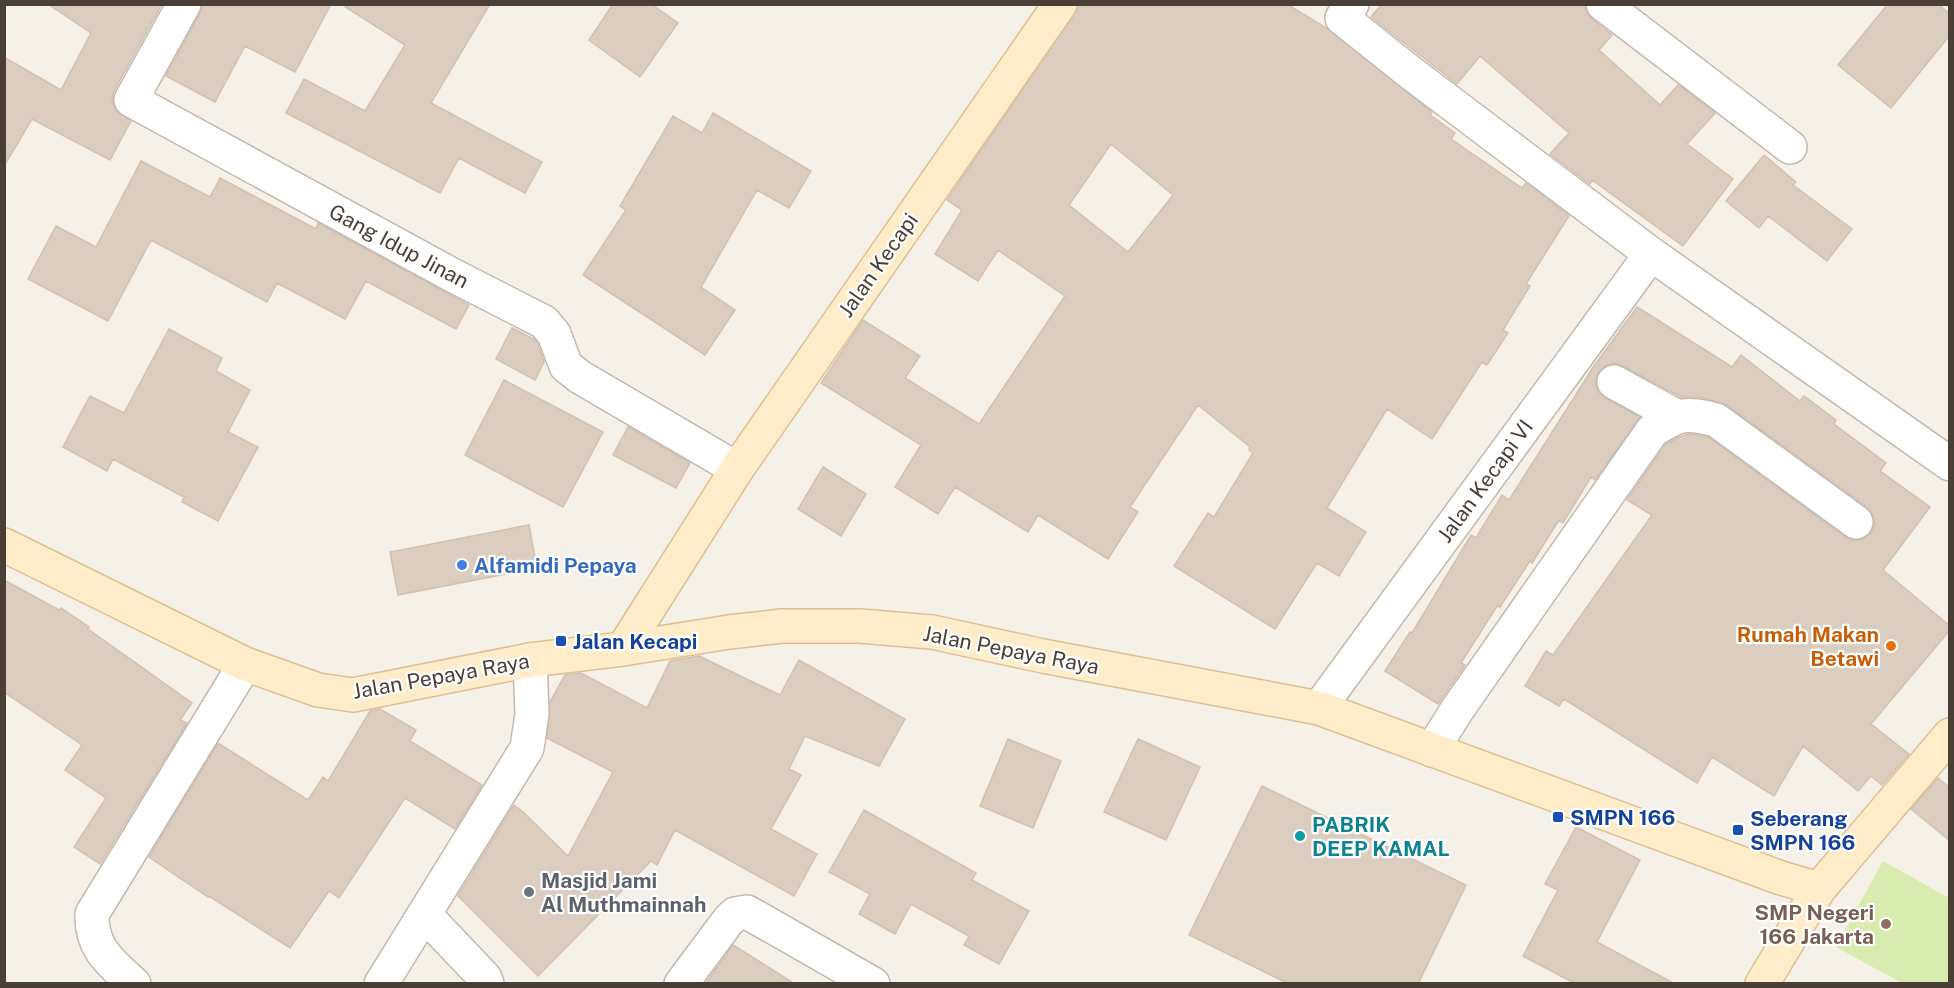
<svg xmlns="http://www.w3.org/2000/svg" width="1954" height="988" viewBox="0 0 1954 988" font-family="'Public Sans',sans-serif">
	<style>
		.green { fill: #d7ecae }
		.building { fill: #dbcdbf; stroke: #d3c1af; stroke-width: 1.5; fill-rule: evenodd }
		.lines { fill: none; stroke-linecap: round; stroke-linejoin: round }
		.street-casing { stroke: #c4b9ac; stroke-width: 36 }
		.secondary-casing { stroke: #dbc296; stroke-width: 36 }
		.street { stroke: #fff; stroke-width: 33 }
		.secondary { stroke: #ffecc8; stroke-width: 33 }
		.shop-dot { fill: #3f7fe0; stroke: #fff; stroke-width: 2 }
		.transit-dot { fill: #1a4fb4; stroke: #fff; stroke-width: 2 }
		.food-dot { fill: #e8710a; stroke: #fff; stroke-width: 2 }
		.culture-dot { fill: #0f9aa8; stroke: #fff; stroke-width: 2 }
		.worship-dot { fill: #6b7280; stroke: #fff; stroke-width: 2 }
		.education-dot { fill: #8d6e63; stroke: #fff; stroke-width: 2 }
		.labels { text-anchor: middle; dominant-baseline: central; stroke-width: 4.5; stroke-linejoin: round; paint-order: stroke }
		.street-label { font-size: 21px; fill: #493f36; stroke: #fff }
		.shop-label { font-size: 21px; font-weight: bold; fill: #366cbe; stroke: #fff; text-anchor: start }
		.food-label { font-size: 21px; font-weight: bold; fill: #c56008; stroke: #fff; text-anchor: end }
		.transit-label { font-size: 21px; font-weight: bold; fill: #164399; stroke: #fff; text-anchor: start }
		.culture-label { font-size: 21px; font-weight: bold; fill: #0d838f; stroke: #fff; text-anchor: start }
		.worship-label { font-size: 21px; font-weight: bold; fill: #5b616d; stroke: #fff; text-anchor: start }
		.education-label { font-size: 21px; font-weight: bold; fill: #785e54; stroke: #fff; text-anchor: end }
	</style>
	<rect width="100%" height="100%" fill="#f5f0e8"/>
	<path class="green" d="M1883 861 1949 898V983H1902L1836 947Z"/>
	<path class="building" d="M48 4H162L114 91 112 100 115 109 131 121 110 160 32 119 4 166V57L61 90 91 33Z
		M203 4H331L295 72 245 46 215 102 166 76 200 13Z
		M341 4H490L431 103 542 162 525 193 459 158 440 193 286 113 304 79 365 111 405 45Z
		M613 4H651L678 23 640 77 589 40Z
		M1081 4H1287L1328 29 1432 112 1430 115 1455 133 1451 139 1522 188 1526 183 1569 216 1526 284 1530 286 1503 330 1508 333 1487 365 1482 362 1432 439 1387 409 1327 508 1366 532 1339 576 1317 563 1275 629 1174 566 1208 513 1214 517 1253 453 1249 450 1250 447 1198 405 1130 507 1138 512 1108 559 1038 515 1028 532 955 487 938 514 895 487 921 445 821 383 863 320 920 356 905 378 979 424 1065 296 998 250 978 281 935 254 962 210 947 200ZM1111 144 1173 195 1128 252 1069 205Z
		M1382 4H1585L1586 12 1591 18 1612 35 1599 50 1660 105 1678 85 1715 113 1687 144 1733 179 1683 246 1592 180 1590 184 1550 154 1569 133 1480 56 1457 84 1371 17Z
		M1888 4H1938L1950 14V35L1891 108 1838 65Z
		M713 113 811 171 789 208 757 190 701 287 735 310 705 355 583 275 626 210 620 206 673 116 702 133Z
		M1764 155 1796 182 1793 185 1852 229 1827 261 1768 216 1759 228 1726 201Z
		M141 161 210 197 220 178 316 229 318 223 469 305 456 329 366 281 345 319 277 283 267 302 151 240 108 321 28 279 56 226 96 247Z
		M1637 307 1732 367 1741 355 1800 401 1804 396 1836 420 1834 424 1886 463 1880 471 1930 507 1883 570 1950 626V630L1871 724 1909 754 1882 785 1871 776 1858 791 1803 746 1774 796 1712 757 1697 783 1564 699 1559 706 1525 686 1546 651 1553 655 1652 515 1627 500 1665 445 1677 438 1690 434 1708 437 1845 537 1853 541 1863 539 1871 533 1875 525 1873 515 1867 507 1727 405 1700 397H1681L1623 366 1614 363 1605 366 1598 373 1595 382 1598 391 1605 398 1640 417 1595 480 1591 477 1563 523 1559 520 1532 563 1530 561 1500 607 1497 606 1461 663 1465 665 1438 704 1385 671 1410 632 1412 633 1471 535 1476 538 1502 495 1509 500 1594 366Z
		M512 328 534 339 538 344 544 362 535 380 496 359Z
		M169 329 222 358 216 371 250 390 228 432 258 447 218 521 182 502 184 497 113 459 107 471 63 447 90 396 124 413Z
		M504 380 603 432 563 507 465 455Z
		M628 427 690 463 676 488 613 455Z
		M823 467 866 494 841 536 798 509Z
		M529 525 537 568 398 595 390 552Z
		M4 580 59 610 61 608 89 627 88 629 192 703 180 720 187 723 100 864 74 847 106 798 65 770 82 745 4 692Z
		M699 656 780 695 799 660 905 719 879 766 805 736 789 769 801 775 771 829 817 854 794 896 675 830 657 865 651 861 538 976 458 896 514 805 522 811 568 856 613 772 547 738 550 702 565 675 581 673 647 708 670 661Z
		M380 709 416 730 410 741 482 785 455 829 405 798 339 898 329 891 290 948 209 896 208 897 149 857 218 743 308 800 323 777 328 781 370 711Z
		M1008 739 1061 761 1033 828 980 806Z
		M1138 739 1200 767 1166 840 1104 812Z
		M1938 778 1950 788V841L1911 809Z
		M1262 786 1466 885 1418 984H1289L1189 935Z
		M864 810 976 873 972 880 1029 911 999 964 964 945 969 936 911 904 895 934 859 914 870 894 829 872Z
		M1576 827 1640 860 1597 942 1675 984H1576L1523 956 1558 890 1545 884Z
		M733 945 795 984H705Z"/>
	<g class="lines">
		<defs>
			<path id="street" d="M184 4 131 100 454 276 544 322 554 334 566 366 580 377 737 469
				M1352 4 1342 18 1411 73 1651 254 1950 464
				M1603 4 1790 147
				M1614 382 1676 416
				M1319 708 1651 254
				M1432 750 1457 710 1652 431C1679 414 1685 412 1716 420L1856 522
				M424 914 485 978 487 984
				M134 984C110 962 91 948 92 914L245 664
				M381 984 527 748 532 714 530 660
				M681 984 728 921 735 914 747 912 873 984"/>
			<path id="secondary" d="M4 545 245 664 318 690 353 695 530 660 623 649 729 632 782 626H859L932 632 1043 656 1319 708 1781 878 1819 889 1950 735
				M623 649 737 469 1060 4
				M1762 984 1819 889"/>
		</defs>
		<use href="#street" class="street-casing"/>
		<use href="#secondary" class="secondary-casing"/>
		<use href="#street" class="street"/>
		<use href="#secondary" class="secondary"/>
	</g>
	<circle class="shop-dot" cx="462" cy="565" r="6"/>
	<g class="transit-dot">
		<rect x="555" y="635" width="12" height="12" rx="3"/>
		<rect x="1552" y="811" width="12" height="12" rx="3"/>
		<rect x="1732" y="824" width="12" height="12" rx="3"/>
	</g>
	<circle class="food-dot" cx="1891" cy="646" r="6"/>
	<circle class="culture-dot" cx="1300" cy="836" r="6"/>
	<circle class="worship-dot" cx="529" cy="892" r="6"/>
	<circle class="education-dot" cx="1886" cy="924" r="6"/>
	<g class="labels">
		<g class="street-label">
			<text transform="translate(399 246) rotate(28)">Gang Idup Jinan</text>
			<text transform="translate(878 265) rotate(-55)">Jalan Kecapi</text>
			<text transform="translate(1485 481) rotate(-54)">Jalan Kecapi VI</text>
			<text transform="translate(1011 650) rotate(11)">Jalan Pepaya Raya</text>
			<text transform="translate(441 676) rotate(-10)">Jalan Pepaya Raya</text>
		</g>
		<g class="shop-label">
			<text x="474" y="565">Alfamidi Pepaya</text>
		</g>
		<g class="food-label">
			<text x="1879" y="634">Rumah Makan<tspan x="1879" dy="24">Betawi</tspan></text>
		</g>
		<g class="transit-label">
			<text x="573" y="641">Jalan Kecapi</text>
			<text x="1570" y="817">SMPN 166</text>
			<text x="1750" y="818">Seberang<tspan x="1750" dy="24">SMPN 166</tspan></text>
		</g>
		<g class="culture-label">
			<text x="1312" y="824">PABRIK<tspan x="1312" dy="24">DEEP KAMAL</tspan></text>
		</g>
		<g class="worship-label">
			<text x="541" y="880">Masjid Jami<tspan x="541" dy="24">Al Muthmainnah</tspan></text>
		</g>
		<g class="education-label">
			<text x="1874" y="912">SMP Negeri<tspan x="1874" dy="24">166 Jakarta</tspan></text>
		</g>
	</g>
	<rect width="1954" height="988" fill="none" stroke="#493f36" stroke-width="12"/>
</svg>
